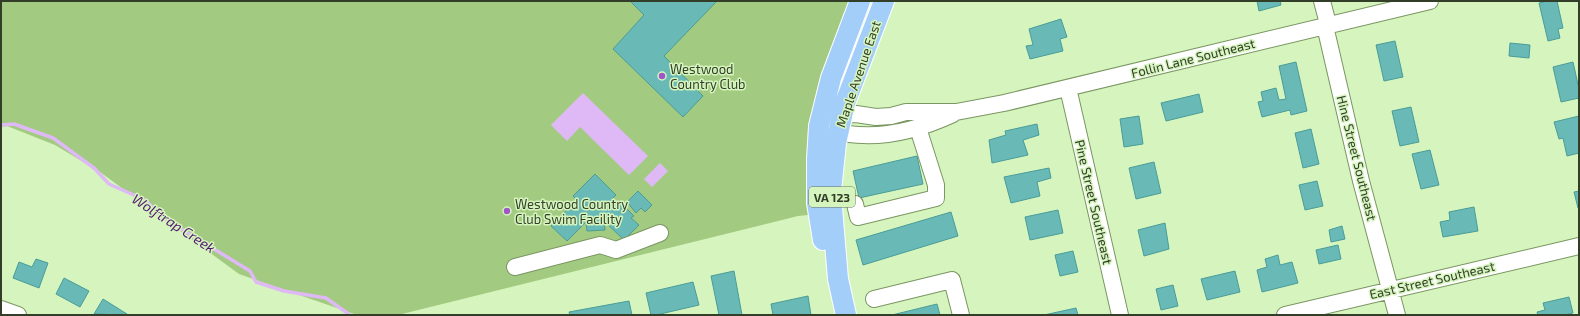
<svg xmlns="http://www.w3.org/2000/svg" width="1580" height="316" viewBox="0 0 1580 316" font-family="'Exo 2',sans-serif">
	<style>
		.green { fill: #a3ca81 }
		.water { fill: #deb9f6 }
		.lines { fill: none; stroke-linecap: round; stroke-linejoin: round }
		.stream { stroke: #deb9f6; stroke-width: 3.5 }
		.building { fill: #69bab6; stroke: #4a9c98 }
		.minor-casing { stroke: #7a9662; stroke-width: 18 }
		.major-casing { stroke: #fff; stroke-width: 22 }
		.minor { stroke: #fff; stroke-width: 16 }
		.major { stroke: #a4cefa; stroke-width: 20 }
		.poi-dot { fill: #9f56c9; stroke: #d6f5be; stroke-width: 1.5 }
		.labels { text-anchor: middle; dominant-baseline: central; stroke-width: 3; stroke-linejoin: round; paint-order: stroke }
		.shield { fill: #d6f5be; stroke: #637555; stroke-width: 1 }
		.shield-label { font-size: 12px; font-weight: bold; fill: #323e28 }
		.street-label { font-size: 13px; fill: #323e28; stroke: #d6f5be }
		.poi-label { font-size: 13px; fill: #323e28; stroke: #d6f5be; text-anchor: start }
		.water-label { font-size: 14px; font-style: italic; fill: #51176f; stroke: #d6f5be }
	</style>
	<rect width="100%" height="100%" fill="#d6f5be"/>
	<path class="green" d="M1 1H860L842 46 818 214 798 216 398 315H357L239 274 100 172 55 145 7 126 1 127Z"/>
	<path class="water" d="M583 93 648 156 629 175 580 127 567 141 551 125Z
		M660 163 668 171 652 187 644 179Z"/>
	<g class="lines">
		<path class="stream" d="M1 125 14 124 53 138 94 168 109 184 145 200 165 219 250 271 256 282 284 291 326 298 350 315"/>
	</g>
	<path class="building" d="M630 1H717L664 56 703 96 683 117 613 49 644 15Z
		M1257 1H1280L1281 5 1259 11Z
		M1548 1H1557L1563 28 1558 29 1560 38 1548 41 1539 3Z
		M1061 19 1067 37 1060 39 1063 51 1030 59 1026 46 1033 45 1029 29Z
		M1395 41 1403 77 1384 81 1376 45Z
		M1510 43 1530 45 1529 58 1509 56Z
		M1296 62 1307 111 1291 115 1290 110 1262 117 1258 102 1263 101 1261 92 1276 88 1279 100 1286 99 1279 66Z
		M1573 62 1579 89V98L1561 102 1553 67Z
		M1199 94 1203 112 1166 121 1161 103Z
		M1411 107 1419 142 1400 146 1392 111Z
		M1139 116 1143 144 1124 147 1120 119Z
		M1579 116V153L1567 156 1563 138 1559 139 1554 122Z
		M1037 124 1039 135 1023 140 1028 155 992 163 989 140 1006 135 1005 131Z
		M1311 129 1319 164 1303 168 1295 133Z
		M1430 150 1439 185 1421 189 1412 154Z
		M917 156 923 184 859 198 853 171Z
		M1154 162 1161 193 1136 199 1129 168Z
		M1049 168 1051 178 1037 182 1040 196 1011 203 1004 177Z
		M595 174 616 195 612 199 617 204 619 201 634 216 631 218 639 225 624 240 604 221 605 230 587 231 586 222 567 241 551 226 577 200 573 196Z
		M1317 181 1323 206 1305 210 1299 185Z
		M638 191 652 205 645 212 641 208 636 213 627 202Z
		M1579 191V207L1578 208 1574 192Z
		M1474 207 1478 231 1443 237 1440 222 1450 220 1449 212Z
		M1058 210 1063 233 1030 240 1025 217Z
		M951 212 958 236 863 265 856 240Z
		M1165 223 1169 249 1144 256 1138 230Z
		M1342 226 1345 239 1331 242 1329 230Z
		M1338 245 1341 259 1319 264 1316 250Z
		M1073 251 1078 272 1060 276 1055 255Z
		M1278 255 1280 265 1292 262 1298 283 1262 292 1257 270 1267 267 1265 259Z
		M36 259 48 263 39 288 13 278 19 262 32 267Z
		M734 271 742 315H719L711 276Z
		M1235 271 1240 292 1207 300 1201 279Z
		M64 278 89 291 80 307 56 294Z
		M693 282 699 305 656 315H651L646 293Z
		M1173 285 1178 306 1161 310 1156 289Z
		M808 296 811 315H773L771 304Z
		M1569 297 1573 313 1564 315H1538L1537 312 1545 310 1543 303Z
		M103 299 127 314V315L94 314Z
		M629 301 632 315H570L569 312Z
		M937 304 940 315H892Z
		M1076 308 1078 315H1044Z"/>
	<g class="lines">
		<defs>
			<path id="minor" d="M1322 1 1327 20 1325 26 1361 181 1397 315
				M1068 88 1120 315
				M833 119 841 115 856 114 876 117 891 116 906 112H956L1004 103 1430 1
				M828 129C870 143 914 132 953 114
				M855 204 858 217 936 198V185L918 128
				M515 267 600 245 616 250 660 233
				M874 299 952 280 961 315
				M1 309 18 315
				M1285 315 1579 246"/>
			<path id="major" d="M823 240 817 203V159L819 126 831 78 860 1
				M846 315 838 279 833 220 831 191 836 143 845 103 884 1"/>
		</defs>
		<use href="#minor" class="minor-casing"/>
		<use href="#major" class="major-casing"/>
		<use href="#minor" class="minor"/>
		<use href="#major" class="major"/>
	</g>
	<g class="poi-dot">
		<circle cx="662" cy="76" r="4"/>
		<circle cx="507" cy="211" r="4"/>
	</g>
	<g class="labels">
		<rect class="shield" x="809" y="187" width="46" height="20" rx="3"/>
		<g class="shield-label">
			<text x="832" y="197">VA 123</text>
		</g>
		<g class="street-label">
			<text transform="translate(1193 58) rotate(-14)">Follin Lane Southeast</text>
			<text transform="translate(858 74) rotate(-71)">Maple Avenue East</text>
			<text transform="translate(1357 158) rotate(76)">Hine Street Southeast</text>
			<text transform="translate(1094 202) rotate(77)">Pine Street Southeast</text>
			<text transform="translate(1432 280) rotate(-13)">East Street Southeast</text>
		</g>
		<g class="poi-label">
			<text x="670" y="69">Westwood<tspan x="670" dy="15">Country Club</tspan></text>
			<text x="515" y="204">Westwood Country<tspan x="515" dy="15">Club Swim Facility</tspan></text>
		</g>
		<g class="water-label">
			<text transform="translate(174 223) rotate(33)">Wolftrap Creek</text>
		</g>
	</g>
	<rect width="1580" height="316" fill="none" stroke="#323e28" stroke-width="4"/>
</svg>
